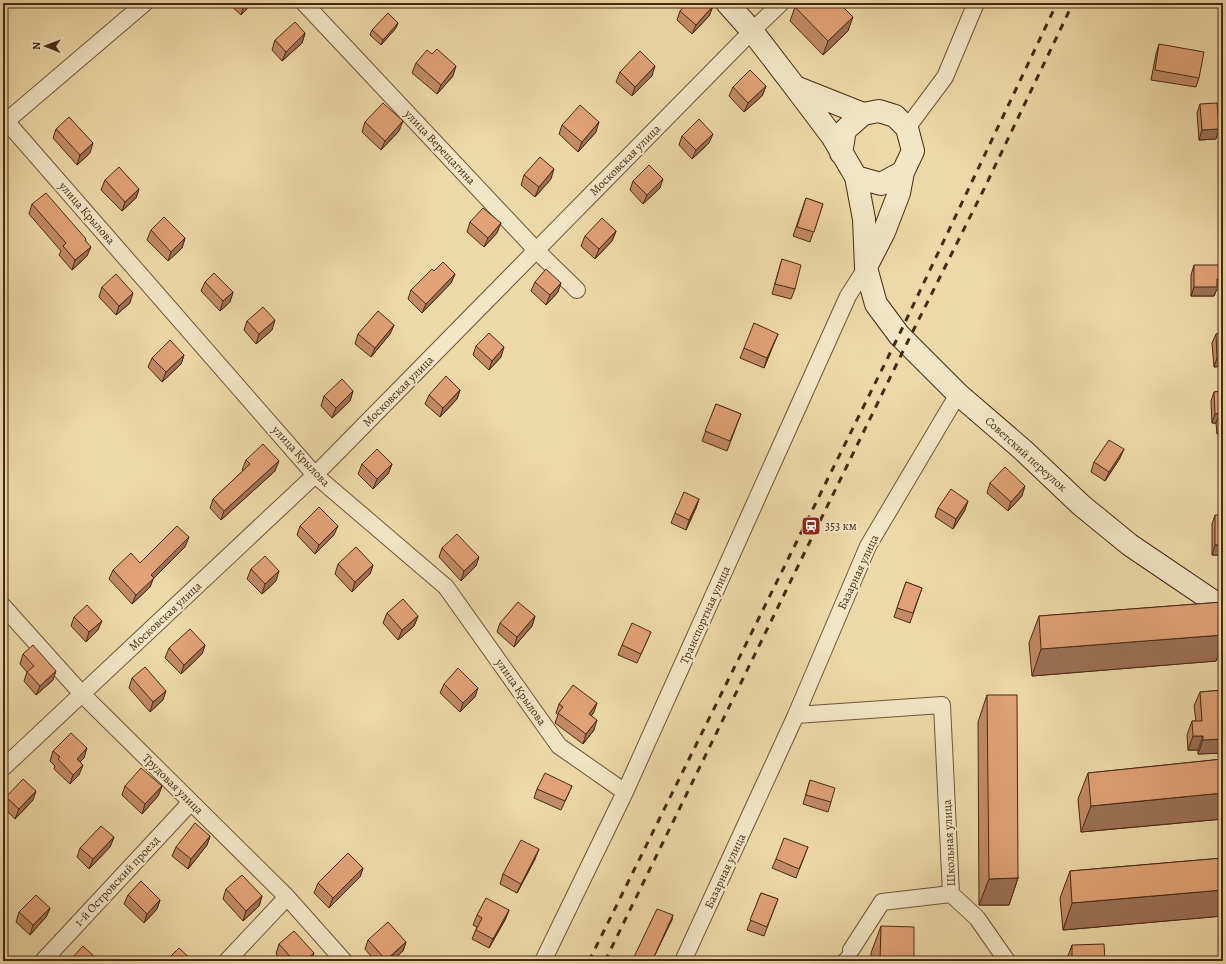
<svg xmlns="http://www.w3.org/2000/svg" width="1226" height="964" viewBox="0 0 1226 964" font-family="Alegreya,serif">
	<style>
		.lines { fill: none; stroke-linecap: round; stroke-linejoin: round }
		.lane-casing { stroke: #715537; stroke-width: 10 }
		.street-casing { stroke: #715537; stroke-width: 18 }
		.secondary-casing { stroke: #482912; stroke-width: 24 }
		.lane { stroke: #f3e6c6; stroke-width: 8 }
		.street { stroke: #f3e6c6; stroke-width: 16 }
		.secondary { stroke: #f3e6c6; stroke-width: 22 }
		.rail { stroke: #482912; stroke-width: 3; stroke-dasharray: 7 7; stroke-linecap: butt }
		.wall { fill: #c18b65; stroke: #482912 }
		.shaded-wall { fill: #9d7153; stroke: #482912 }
		.building { fill: #e0a276; stroke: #482912 }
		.labels { text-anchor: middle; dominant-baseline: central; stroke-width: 4; stroke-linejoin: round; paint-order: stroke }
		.street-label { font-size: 12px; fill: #482912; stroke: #f3e6c6 }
		.poi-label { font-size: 12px; fill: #482912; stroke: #f3e6c6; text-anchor: start }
	</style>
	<rect width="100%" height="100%" fill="#edd9a7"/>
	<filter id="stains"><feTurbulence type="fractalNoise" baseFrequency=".005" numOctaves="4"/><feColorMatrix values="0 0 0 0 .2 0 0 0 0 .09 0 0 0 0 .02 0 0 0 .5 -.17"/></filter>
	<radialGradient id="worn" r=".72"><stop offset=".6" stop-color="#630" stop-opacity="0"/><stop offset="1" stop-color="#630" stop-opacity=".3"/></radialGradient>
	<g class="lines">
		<defs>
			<path id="lane" d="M840 961 851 950"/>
			<path id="street" d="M304 3 536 250 577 290
				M6 121 315 475 446 587 559 746 625 792
				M3 124 145 3
				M907 128 945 77 976 3
				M3 606 82 694 287 897 344 961
				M796 715 868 546 958 394
				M3 768 315 475 752 31 781 3
				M851 950 882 902 951 894
				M43 961 191 802
				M227 961 287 897
				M543 961 625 792 848 296 866 268
				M683 961 796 715 942 705 951 894 977 918 1007 961"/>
			<path id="secondary" d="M727 3 752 31 795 87 832 136 856 177 864 219 866 268 876 304 899 335 958 394 1023 450 1081 505 1130 545 1223 608
				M795 87 863 114 879 111 895 116 907 128 913 151 903 172 899 193 884 232 867 265
				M841 153 845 130 863 114
				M856 177 881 184 903 172"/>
		</defs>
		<use href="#lane" class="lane-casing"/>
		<use href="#street" class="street-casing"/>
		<use href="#secondary" class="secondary-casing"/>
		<use href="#lane" class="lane"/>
		<use href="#street" class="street"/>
		<use href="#secondary" class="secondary"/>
		<path class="rail" d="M589 961 899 335 1057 3
			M605 961 907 343 984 189 1073 3"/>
	</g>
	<path class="wall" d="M228 3H252L241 15Z
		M713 6 709 16 692 34 677 20 680 11Z
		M795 7 848 31 823 55 790 21Z
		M396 28 381 45 370 35 372 30Z
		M305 33 302 43 282 61 272 50 275 40Z
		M1159 44 1199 78 1196 87 1151 80 1156 54Z
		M432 54 453 76 437 94 412 73 416 63Z
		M620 72 652 76 632 96 616 82Z
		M766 86 762 96 744 112 729 96 733 87Z
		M1200 104 1216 139 1199 140 1197 113Z
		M365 122 399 131 381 150 362 132Z
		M562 125 596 132 578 152 559 134Z
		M56 129 90 153 77 165 53 138Z
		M682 136 709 143 692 159 679 145Z
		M524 175 551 179 535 197 521 185Z
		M105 180 139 189 136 198 122 211 101 190Z
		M633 181 660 188 643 204 630 190Z
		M806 198 823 204 810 242 793 236Z
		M32 204 86 241 87 256 72 270 59 255 61 251 29 214Z
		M470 222 497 233 484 247 467 232Z
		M151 230 185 238 182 248 168 261 147 240Z
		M616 231 612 241 595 259 581 246 585 236Z
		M782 259 795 289 791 299 772 294 779 269Z
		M1194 265 1217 289 1214 296H1191V275Z
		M434 271 455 274 451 283 422 313 408 299 411 290Z
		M205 282 233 292 230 302 220 311 201 291Z
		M535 282 558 292 546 305 531 291Z
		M102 287 130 303 116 315 99 297Z
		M247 321 272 330 256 344 244 330Z
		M394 325 390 334 371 357 355 344 358 334Z
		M1223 333V366L1214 367 1212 343 1216 334Z
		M778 334 764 368 740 358 744 348Z
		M476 346 501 357 489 370 473 355Z
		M184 355 181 364 162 382 148 367 152 358Z
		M460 390 457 399 440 417 425 404 429 395Z
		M353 391 350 401 332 418 321 406 324 396Z
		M1223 391V434H1217L1216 423H1212L1211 401 1214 392Z
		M716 404 741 414 727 451 702 441Z
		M1120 458 1105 481 1091 472 1094 462Z
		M246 460 275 471 221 520 210 508 213 499 243 471 242 470Z
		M362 464H392L388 474 373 489 358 474Z
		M990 483 1022 496 1008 511 987 493Z
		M699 499 696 508 686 530 671 523 675 513Z
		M938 508 965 510 953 529 935 517Z
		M1215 515 1223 555H1212V524Z
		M300 526 334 535 315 554 297 535Z
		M185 547 153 579 150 587 132 604 109 579 113 570 140 563Z
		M442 548 476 566 461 581 439 557Z
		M338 564 373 565 370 574 352 592 335 574Z
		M251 569 276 581 262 594 247 579Z
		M906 582 922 588 910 623 894 617Z
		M1223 602V642L1216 661 1032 676 1029 643 1039 616Z
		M387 613 418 616 414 626 398 640 383 623Z
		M535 616 532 626 514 647 497 632 500 623Z
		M74 617 98 630 86 642 71 626Z
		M651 632 647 641 637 663 618 655 622 645Z
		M205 645 202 654 181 674 165 658 169 648Z
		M23 654 53 680 36 695 24 681 27 672 20 664Z
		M132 678 163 700 150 712 129 688Z
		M444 684 475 697 460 712 440 693Z
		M1223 690V753L1198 754V750H1188L1187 735 1192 721H1196L1194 706 1200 692Z
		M987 695 1018 878 1009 905H979L978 722Z
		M559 704 594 712 591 716 594 730 583 744 555 723 558 715 556 713Z
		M53 751 84 758 79 762V775L70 784 54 769 55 766 50 761Z
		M1223 759V819L1081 832 1078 799 1088 773Z
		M810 780 831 802 828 812 803 804Z
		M125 786H162L158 796 142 814 122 795Z
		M572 786 568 795 561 810 534 798 537 789Z
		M6 797 33 800 15 819 3 807V804Z
		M210 836 207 845 188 869 172 856 176 847Z
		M114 837 110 847 89 869 77 857 80 848Z
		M808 847 796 878 772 868 776 859Z
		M1223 858V916L1063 930 1060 898 1070 871Z
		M535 859 517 893 500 884 503 874Z
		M363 868 360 877 329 908 314 893 318 883Z
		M226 889 262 896 259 906 243 921 223 899Z
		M761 893 778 899 764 936 747 930Z
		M128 895 160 900 157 909 144 923 124 904Z
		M50 908 46 917 30 935 16 922 19 912Z
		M509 910 505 920 489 948 472 939 477 927 473 925 477 915Z
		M881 926 914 961H871V953Z
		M368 940 406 942 403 951 392 961H375L365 949Z
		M279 944 311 961H282L276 954Z
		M1072 945 1105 961H1066Z"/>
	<path class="shaded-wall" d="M247 3H252L241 15 244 5Z
		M713 6 709 16 692 34 696 25Z
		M853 17 848 31 823 55 828 41Z
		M398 23 396 28 381 45 383 40Z
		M305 33 302 43 282 61 286 52Z
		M456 66 453 76 437 94 441 85Z
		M655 66 652 76 632 96 635 87Z
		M766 86 762 96 744 112 748 103Z
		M403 121 399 131 381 150 385 141Z
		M599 122 596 132 578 152 582 142Z
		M1219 129 1216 139 1199 140 1202 130Z
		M713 134 709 143 692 159 696 150Z
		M93 143 90 153 77 165 80 155Z
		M554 169 551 179 535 197 539 187Z
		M663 179 660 188 643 204 647 195Z
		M139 189 136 198 122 211 125 202Z
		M501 223 497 233 484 247 488 238Z
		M616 231 612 241 595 259 599 249Z
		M185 238 182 248 168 261 171 252Z
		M91 247 87 256 72 270 75 260Z
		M455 274 451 283 422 313 426 304Z
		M1217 279H1223V289H1217L1214 296H1191L1194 287Z
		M561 283 558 292 546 305 550 295Z
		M233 292 230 302 220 311 223 301Z
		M133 293 130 303 116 315 119 306Z
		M275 320 272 330 256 344 259 334Z
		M394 325 390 334 371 357 375 348Z
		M778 334 774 343 764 368 767 358Z
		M504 347 501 357 489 370 492 361Z
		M184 355 181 364 162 382 166 372Z
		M1223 357V366L1214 367 1217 358Z
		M460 390 457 399 440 417 443 408Z
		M353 391 350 401 332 418 336 408Z
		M1220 413 1216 423H1212L1215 414Z
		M1220 425H1223V434H1217Z
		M1124 449 1120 458 1105 481 1109 472Z
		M279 461 275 471 221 520 224 511Z
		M392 464 388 474 373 489 377 479Z
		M1025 486 1022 496 1008 511 1011 502Z
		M699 499 696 508 686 530 689 520Z
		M968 501 965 510 953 529 956 519Z
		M338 526 334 535 315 554 319 545Z
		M189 537 185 547 153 579 150 587 132 604 136 595 151 575Z
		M1215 545H1223V555H1212Z
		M479 557 476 566 461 581 464 571Z
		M373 565 370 574 352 592 355 582Z
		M279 571 276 581 262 594 265 584Z
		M418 616 414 626 398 640 402 630Z
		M535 616 532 626 514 647 517 637Z
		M102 621 98 630 86 642 89 632Z
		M1223 635V642L1216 661 1032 676 1041 649Z
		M205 645 202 654 181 674 184 665Z
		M56 671 53 680 36 695 40 686Z
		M478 688 475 697 460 712 463 703Z
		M166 691 163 700 150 712 153 702Z
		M597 703 594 712 585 724 589 714Z
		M597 720 594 730 583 744 586 734Z
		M1193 736H1203L1198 750H1188Z
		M1223 739V753L1198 754 1203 740Z
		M87 748 84 758 73 769 77 759Z
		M83 765 79 775 70 784 73 775Z
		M162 786 158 796 142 814 145 804Z
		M36 791 33 800 15 819 19 809Z
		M1223 793V819L1081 832 1091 806Z
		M210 836 207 845 188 869 191 859Z
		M114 837 110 847 89 869 93 859Z
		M539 849 535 859 517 893 521 884Z
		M363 868 360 877 329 908 333 898Z
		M1018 878 1009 905H979L989 879Z
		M1223 890V916L1063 930 1072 903Z
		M262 896 259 906 243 921 246 911Z
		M160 900 157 909 144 923 147 914Z
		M50 908 46 917 30 935 33 925Z
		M509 910 505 920 489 948 493 939Z
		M673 915 672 920 652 961Z
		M406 942 403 951 392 961H386Z
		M7 952 4 961H3V957Z
		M314 953 311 961H305Z"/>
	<path class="building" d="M242 3H247L244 5Z
		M687 3H709L713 6 696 25 680 11Z
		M799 3H839L853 17 828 41 795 7Z
		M388 13 398 23 383 40 372 30Z
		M295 22 305 33 286 52 275 40Z
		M1159 44 1204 52 1199 78 1155 70Z
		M437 49 456 66 441 85 416 63 427 50 432 54Z
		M640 51 655 66 635 87 620 72Z
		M750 70 766 86 748 103 733 87Z
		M383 103 403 121 385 141 365 122Z
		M1217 103 1219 129 1202 130 1200 104Z
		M580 105 599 122 582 142 562 125Z
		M69 117 93 143 80 155 56 129Z
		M699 119 713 134 696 150 682 136Z
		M540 157 554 169 539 187 524 175Z
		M649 165 663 179 647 195 633 181Z
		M119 167 139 189 125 202 105 180Z
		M46 193 86 239 85 240 91 247 75 260 63 246 66 243 32 204Z
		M806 198 823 204 814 232 797 227Z
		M483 208 501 223 488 238 470 222Z
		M164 217 185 238 171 252 151 230Z
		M602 218 616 231 599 249 585 236Z
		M782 259 801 265 795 289 775 284Z
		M443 262 455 274 426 304 411 290 432 269 434 271Z
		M1194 265H1223V279H1217V287H1194Z
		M546 269 561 283 550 295 535 282Z
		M214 273 233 292 223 301 205 282Z
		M116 274 133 293 119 306 102 287Z
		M263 307 275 320 259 334 247 321Z
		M378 311 394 325 375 348 358 334Z
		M754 323 778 334 767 358 744 348Z
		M489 333 504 347 492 361 476 346Z
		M1223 333V357L1217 358 1216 334Z
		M170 340 184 355 166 372 152 358Z
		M446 376 460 390 443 408 429 395Z
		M342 379 353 391 336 408 324 396Z
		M1223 391V425H1220V413L1215 414 1214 392Z
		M716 404 741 414 730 441 705 431Z
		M1109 440 1124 449 1109 472 1094 462Z
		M263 444 279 461 224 511 213 499 250 464 246 460Z
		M377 449 392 464 377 479 362 464Z
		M1005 467 1025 486 1011 502 990 483Z
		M951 489 968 501 956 519 938 508Z
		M684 492 699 499 689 520 675 513Z
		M319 507 338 526 319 545 300 526Z
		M1215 515H1223V545H1215Z
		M177 526 189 537 151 575 154 578 136 595 113 570 131 553 140 563Z
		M457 534 479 557 464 571 442 548Z
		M356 547 373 565 355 582 338 564Z
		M265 556 279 571 265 584 251 569Z
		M906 582 922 588 913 613 897 608Z
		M403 599 418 616 402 630 387 613Z
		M518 602 535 616 517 637 500 623Z
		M1223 602V635L1041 649 1039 616Z
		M87 605 102 621 89 632 74 617Z
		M632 623 651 632 641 654 622 645Z
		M190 629 205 645 184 665 169 648Z
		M33 645 56 671 40 686 27 672 34 666 23 654Z
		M145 667 166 691 153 702 132 678Z
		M458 668 478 688 463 703 444 684Z
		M573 685 597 703 589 714 597 720 586 734 558 713 563 707 559 704Z
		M1223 690V739L1203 740V736H1193L1192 721H1202L1200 692Z
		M987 695H1017L1018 878 989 879Z
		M71 733 87 748 77 759 83 765 73 775 58 759 60 757 53 751Z
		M1223 759V793L1091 806 1088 773Z
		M141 768 162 786 145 804 125 786Z
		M545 773 572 786 565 801 537 789Z
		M23 779 36 791 19 809 6 797Z
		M810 780 835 788 831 802 806 795Z
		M195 823 210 836 191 859 176 847Z
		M101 826 114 837 93 859 80 848Z
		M784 838 808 847 799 869 776 859Z
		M521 840 539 849 521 884 503 874Z
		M348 853 363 868 333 898 318 883Z
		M1223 858V890L1072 903 1070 871Z
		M242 875 262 896 246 911 226 889Z
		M141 881 160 900 147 914 128 895Z
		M761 893 778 899 767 927 750 920Z
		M36 895 50 908 33 925 19 912Z
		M486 898 509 910 493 939 476 930 482 918 477 915Z
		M657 909 673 915 652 961H632Z
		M388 922 406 942 386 960 368 940Z
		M881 926 914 927V961H880Z
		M294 931 314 953 305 961H294L279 944Z
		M1104 944 1105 961H1072V945Z
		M83 946 99 961H73L71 959Z
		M3 948 7 952 3 957Z
		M179 948 193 961H166Z"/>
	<defs>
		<symbol id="station-square" viewBox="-11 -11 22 22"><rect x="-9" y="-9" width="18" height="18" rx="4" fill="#8f2418" stroke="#f3e6c6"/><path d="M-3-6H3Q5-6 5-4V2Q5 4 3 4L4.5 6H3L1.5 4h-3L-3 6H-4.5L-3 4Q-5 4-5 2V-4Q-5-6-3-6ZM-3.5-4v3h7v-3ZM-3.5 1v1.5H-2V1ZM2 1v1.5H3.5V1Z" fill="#fff"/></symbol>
	</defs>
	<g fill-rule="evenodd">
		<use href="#station-square" x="800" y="515" width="22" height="22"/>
	</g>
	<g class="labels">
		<g class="street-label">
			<text transform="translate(440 147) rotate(47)">улица Верещагина</text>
			<text transform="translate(625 160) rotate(-45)">Московская улица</text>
			<text transform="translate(87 213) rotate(49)">улица Крылова</text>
			<text transform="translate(398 391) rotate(-45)">Московская улица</text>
			<text transform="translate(1026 454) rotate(42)">Советский переулок</text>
			<text transform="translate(301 456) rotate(47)">улица Крылова</text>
			<text transform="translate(858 572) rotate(-65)">Базарная улица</text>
			<text transform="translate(705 615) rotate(-66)">Транспортная улица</text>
			<text transform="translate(165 616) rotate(-43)">Московская улица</text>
			<text transform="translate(521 692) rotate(55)">улица Крылова</text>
			<text transform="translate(173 784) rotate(45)">Трудовая улица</text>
			<text transform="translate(949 843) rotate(-93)">Школьная улица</text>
			<text transform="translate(725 871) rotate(-65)">Базарная улица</text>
			<text transform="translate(117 881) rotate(-47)">1-й Островский проезд</text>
		</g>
		<g class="poi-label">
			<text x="825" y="526">353 км</text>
		</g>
	</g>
	<rect width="1226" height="964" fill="none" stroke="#edd9a7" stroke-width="16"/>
	<rect x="4" y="4" width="1218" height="956" fill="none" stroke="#482912" stroke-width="2"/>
	<rect x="8" y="8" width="1210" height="948" fill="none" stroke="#482912"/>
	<g transform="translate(46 46) rotate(271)" stroke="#f3e6c6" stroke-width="3" paint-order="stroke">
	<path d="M0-3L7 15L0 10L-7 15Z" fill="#482912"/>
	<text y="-6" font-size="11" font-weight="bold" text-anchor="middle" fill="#482912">N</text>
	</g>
	<rect width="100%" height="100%" filter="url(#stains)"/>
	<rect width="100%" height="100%" fill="url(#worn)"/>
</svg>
